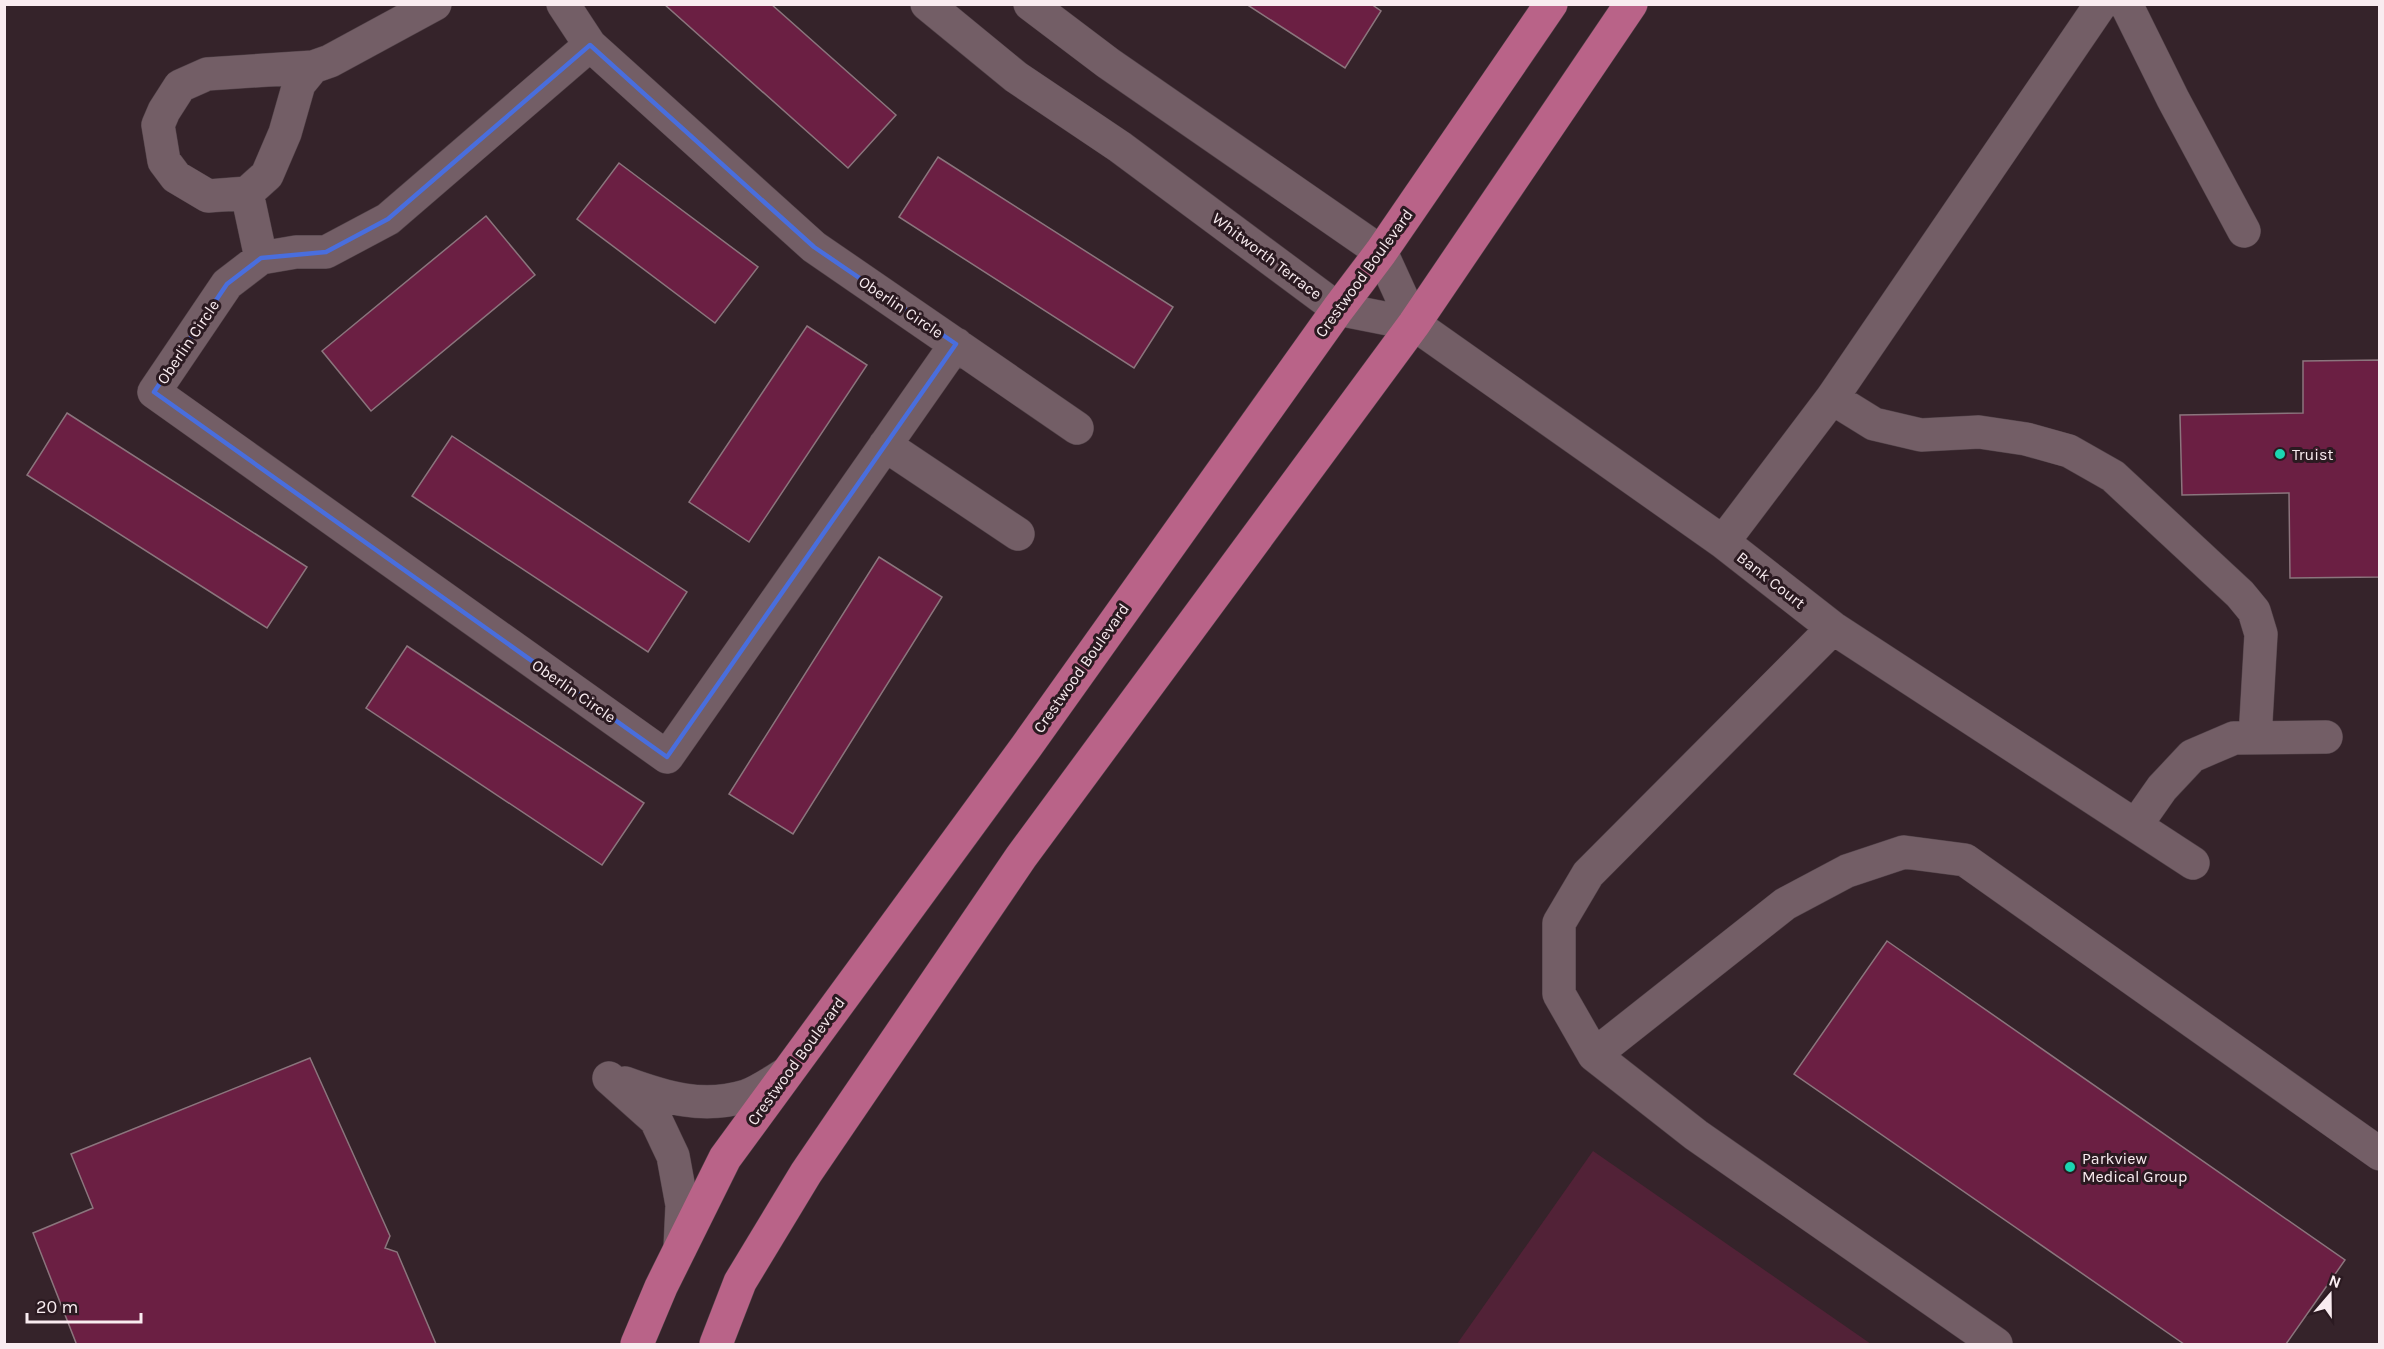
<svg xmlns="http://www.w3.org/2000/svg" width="2384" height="1349" viewBox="0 0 2384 1349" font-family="Karla,sans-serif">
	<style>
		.green { fill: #522237 }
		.building { fill: #6b1f43; stroke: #8b757d; stroke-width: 1.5 }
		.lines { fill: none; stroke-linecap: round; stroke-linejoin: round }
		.minor-casing { stroke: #514248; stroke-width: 34 }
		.major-casing { stroke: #514248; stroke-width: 34 }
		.minor { stroke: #735e66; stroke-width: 33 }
		.major { stroke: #b96388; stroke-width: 33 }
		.marked { fill: none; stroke: #496edd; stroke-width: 4.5; stroke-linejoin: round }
		.poi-dot { fill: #1bd5b1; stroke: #2b1a21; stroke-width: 2 }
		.labels { text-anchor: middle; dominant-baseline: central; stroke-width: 6; stroke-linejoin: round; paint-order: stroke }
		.street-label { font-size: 16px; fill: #f9ecf0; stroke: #2b1a21 }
		.poi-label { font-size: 16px; fill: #f9ecf0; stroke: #2b1a21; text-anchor: start }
	</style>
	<rect width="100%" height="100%" fill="#35232a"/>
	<path class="green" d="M1593 1151 1871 1344H1457Z"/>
	<path class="building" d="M664 4H771L896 115 848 168Z
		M1246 4H1371L1381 11 1345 68Z
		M938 157 1173 307 1134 368 899 217Z
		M619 163 758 267 715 323 577 219Z
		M486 216 535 275 371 411 322 351Z
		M807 326 867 365 749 542 689 502Z
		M2380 360V577L2290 578 2289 493 2182 495 2180 415 2303 413V361Z
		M67 413 307 567 267 628 27 475Z
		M452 436 687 592 648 652 412 496Z
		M879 557 942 597 793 834 729 794Z
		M407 646 644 803 602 865 366 708Z
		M1887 941 2345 1260 2286 1344H2184L1794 1074Z
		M310 1058 390 1236 385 1248 397 1252 436 1344H74L76 1343 33 1233 93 1208 71 1154Z"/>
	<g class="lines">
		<defs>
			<path id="minor" d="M563 4 590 45 814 247 1077 428
				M927 4 1016 77 1120 147 1338 309 1414 324 1723 542 1833 628 2193 863
				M1030 4 1108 63 1381 252 1414 324
				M2126 4 2173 99 2244 231
				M590 45 388 219 326 252H296L261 258 227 284 154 392 667 757 956 344
				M313 67 299 84 285 133 267 175 247 193 208 196 176 177 164 161 158 125 164 111 180 86 207 74 313 67 330 61 435 4
				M247 193 261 258
				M1832 398 1874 424 1921 435 1979 432 2026 439 2069 451 2113 476 2240 594 2254 611 2261 634 2255 738
				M885 445 1018 534
				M1723 542 1832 398 2101 4
				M1833 628 1588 874 1559 923V994L1594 1055 1696 1135 1996 1344
				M2136 825 2162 788 2192 756 2234 738 2326 737
				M1594 1055 1785 904 1847 871 1904 852 1965 860 2380 1154
				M609 1078 656 1120 673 1156 682 1205 680 1248
				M625 1083C666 1098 703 1109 746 1096 760 1091 774 1081 787 1073"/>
			<path id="major" d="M637 1344 661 1287 725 1158 1026 747 1338 309 1381 252 1551 4
				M716 1344 740 1282 806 1173 1021 857 1414 324 1631 4"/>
		</defs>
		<use href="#minor" class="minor-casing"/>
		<use href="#major" class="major-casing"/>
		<use href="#minor" class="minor"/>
		<use href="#major" class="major"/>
	</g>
	<path class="marked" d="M590 45 814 247 956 344 667 757 154 392 227 284 261 258 326 252 388 219Z"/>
	<g class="poi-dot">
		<circle cx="2280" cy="454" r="6"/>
		<circle cx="2070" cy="1167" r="6"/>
	</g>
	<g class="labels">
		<g class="street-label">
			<text transform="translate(1267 256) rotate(37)">Whitworth Terrace</text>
			<text transform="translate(1364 273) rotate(-54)">Crestwood Boulevard</text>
			<text transform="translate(901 307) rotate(34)">Oberlin Circle</text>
			<text transform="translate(188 342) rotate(-56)">Oberlin Circle</text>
			<text transform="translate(1771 580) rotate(38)">Bank Court</text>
			<text transform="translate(1081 668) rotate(-55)">Crestwood Boulevard</text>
			<text transform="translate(574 691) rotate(35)">Oberlin Circle</text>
			<text transform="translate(796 1061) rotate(-54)">Crestwood Boulevard</text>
		</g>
		<g class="poi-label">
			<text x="2292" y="454">Truist</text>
			<text x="2082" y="1158">Parkview<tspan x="2082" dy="18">Medical Group</tspan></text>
		</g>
	</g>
	<rect width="2384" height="1349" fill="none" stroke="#f9ecf0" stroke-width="12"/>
	<g transform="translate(2330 1295) rotate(20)" stroke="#2b1a21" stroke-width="4.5" paint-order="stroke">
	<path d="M0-4.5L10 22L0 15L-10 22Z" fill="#f9ecf0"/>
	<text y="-9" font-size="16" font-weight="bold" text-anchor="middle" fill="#f9ecf0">N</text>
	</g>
	<path d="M27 1313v9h114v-9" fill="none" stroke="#f9ecf0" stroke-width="3"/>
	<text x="36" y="1313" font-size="18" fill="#f9ecf0" stroke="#2b1a21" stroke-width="4.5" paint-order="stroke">20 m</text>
</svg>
